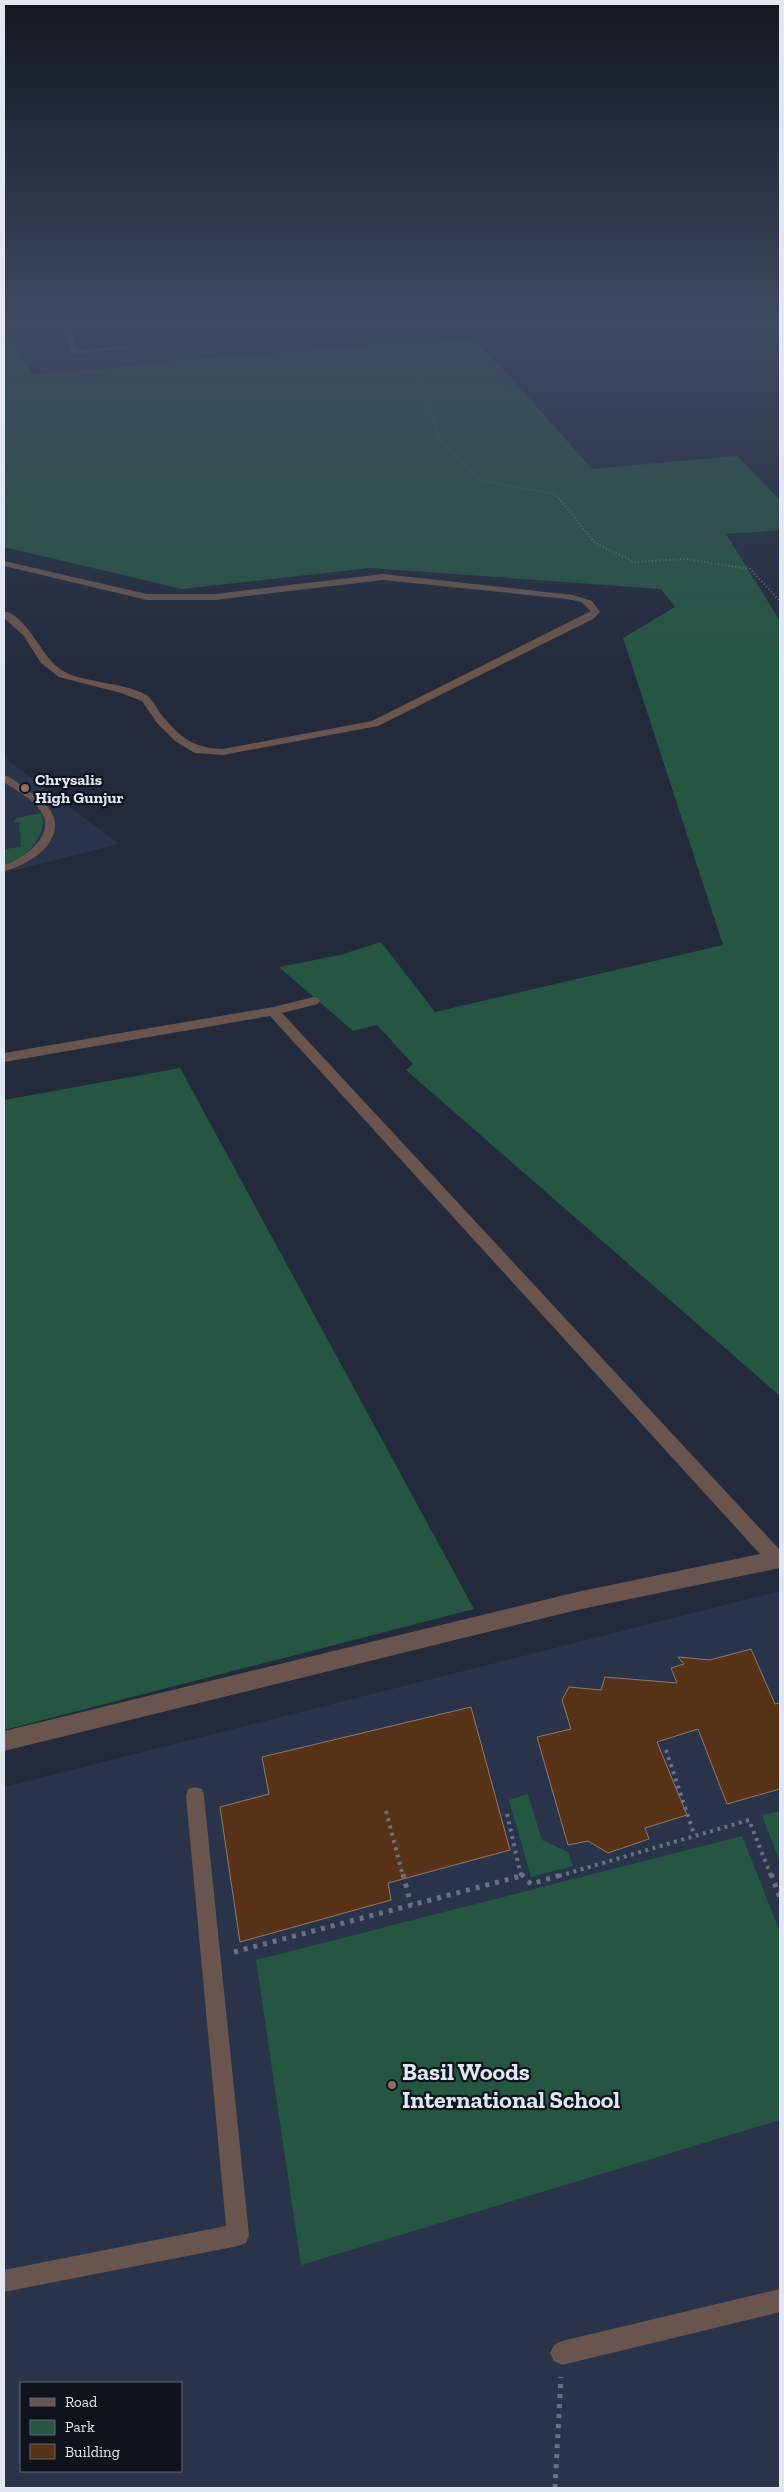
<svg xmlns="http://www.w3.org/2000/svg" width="784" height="2492" viewBox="0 0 784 2492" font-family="'Zilla Slab',serif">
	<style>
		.built { fill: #29344a; fill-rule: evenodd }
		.green { fill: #255641 }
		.building { fill: #573217; stroke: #8f796a }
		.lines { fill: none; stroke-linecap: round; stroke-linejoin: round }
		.path-far3 { stroke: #697180; stroke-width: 1; stroke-dasharray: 1 2; stroke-linecap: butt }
		.path-far2 { stroke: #697180; stroke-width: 2; stroke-dasharray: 1 2.5; stroke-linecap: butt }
		.path-far1 { stroke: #697180; stroke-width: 4; stroke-dasharray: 3 4.5; stroke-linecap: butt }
		.path { stroke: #697180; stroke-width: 5; stroke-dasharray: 4 6; stroke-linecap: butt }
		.service { fill: #6a554e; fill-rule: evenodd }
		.minor { fill: #6a554e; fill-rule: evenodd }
		.education-dot { fill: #8d6e63; stroke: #0f131b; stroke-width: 2 }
		.labels { text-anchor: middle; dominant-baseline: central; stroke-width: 4.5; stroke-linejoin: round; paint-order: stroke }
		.far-poi-label { font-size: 16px; font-weight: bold; fill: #e1e7f3; stroke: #0f131b; text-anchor: start }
		.near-poi-label { font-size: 24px; font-weight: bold; fill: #e1e7f3; stroke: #0f131b; text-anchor: start }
	</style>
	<rect width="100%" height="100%" fill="#222a3c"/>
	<path class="built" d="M4 757 87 820 120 844 4 873Z
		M780 1591V2488H4V1787ZM21 2383H181V2471H21Z"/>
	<path class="green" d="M472 339 513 380 592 469 737 456 780 500V530L726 534 780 621V1396L406 1070 413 1064 377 1025 353 1031 279 967 340 955 381 942 435 1012 723 945 623 638 675 607 661 589 370 568 182 589 4 547V344L13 343 32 374 97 370 166 361Z
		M42 813C48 836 26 859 4 864V849L21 847 19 822 14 823 16 818Z
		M180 1068 474 1609 4 1730V1100Z
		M528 1794 542 1840 568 1852 573 1866 531 1877 509 1800Z
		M780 1811V1862L762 1815Z
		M742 1836 780 1932V2120L301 2265 256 1960Z"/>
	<path class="building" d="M751 1649 775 1704 780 1703V1789L727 1804 698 1729 657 1742 687 1815 645 1828 649 1839 608 1853 588 1841 568 1845 537 1737 571 1729 562 1700 569 1687 601 1690 605 1677 677 1683 671 1668 684 1664 678 1657 710 1660Z
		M471 1707 510 1850 388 1883 391 1900 240 1942 220 1807 269 1794 262 1757Z"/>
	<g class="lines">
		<path class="path-far3" d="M396 321 413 347 420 385 441 442 482 481 555 494 560 500"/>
		<path class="path-far2" d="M559 498 595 543 635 562 684 559 750 569 780 601"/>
		<path class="path-far1" d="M666 1750 694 1834
			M386 1811 403 1876
			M507 1814 521 1876
			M559 1876 749 1820 771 1876"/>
		<path class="path" d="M403 1874 411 1905
			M521 1874 531 1884 564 1874
			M771 1874 780 1898
			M234 1952 521 1876
			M555 2488 561 2377"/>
		<path class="service" d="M4 775C13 778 22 786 30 792 40 799 55 810 55 824 56 849 24 866 4 871V865C22 859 54 838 43 815 36 800 16 791 4 782Z
			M195 1787 202 1789 204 1796 249 2235 246 2243 238 2246 4 2292V2270L226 2226 186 1796 188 1789Z
			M780 2289V2312L562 2365 554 2361 550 2353 554 2345 562 2341Z"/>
		<path class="minor" d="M4 321H64L69 327 77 350 128 346 131 348 74 354 71 352 63 328 59 324 4 325Z
			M4 561 147 594H215L383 574 573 595 592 601 600 612 593 619 378 726 223 755 195 753 175 741 157 723 142 701 121 693 59 677 41 663 24 636 4 618V611C31 618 40 659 65 672 84 683 132 683 149 697 155 703 159 713 165 719 183 740 195 748 223 749L372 721 591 611 581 602 567 599 383 580 215 600H147L4 566Z
			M314 997 318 998 320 1001 318 1004 282 1013 780 1550V1568L577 1610 4 1751V1731L577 1592 760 1554 270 1016 4 1062V1053L273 1007Z"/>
	</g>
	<linearGradient id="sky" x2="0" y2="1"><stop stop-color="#131721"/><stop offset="0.48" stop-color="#3e4a61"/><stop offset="1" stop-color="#3e4a61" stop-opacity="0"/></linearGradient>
	<rect width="784" height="670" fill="url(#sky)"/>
	<g class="education-dot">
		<circle cx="25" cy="788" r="5"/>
		<circle cx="392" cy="2085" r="5"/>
	</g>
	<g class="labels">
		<g class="far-poi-label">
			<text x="35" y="779">Chrysalis<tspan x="35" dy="18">High Gunjur</tspan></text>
		</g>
		<g class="near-poi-label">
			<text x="402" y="2071">Basil Woods<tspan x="402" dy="28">International School</tspan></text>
		</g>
	</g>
	<rect width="784" height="2492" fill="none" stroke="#e1e7f3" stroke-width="10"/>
	<rect x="20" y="2382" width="162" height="90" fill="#0f131b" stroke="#636871"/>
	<rect x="30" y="2398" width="25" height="8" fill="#6a554e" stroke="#636871"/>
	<text x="65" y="2407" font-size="15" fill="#e1e7f3">Road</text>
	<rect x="30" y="2420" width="25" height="15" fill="#255641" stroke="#636871"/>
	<text x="65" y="2432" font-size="15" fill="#e1e7f3">Park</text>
	<rect x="30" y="2444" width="25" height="15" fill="#573217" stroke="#636871"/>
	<text x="65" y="2457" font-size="15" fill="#e1e7f3">Building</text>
</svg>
